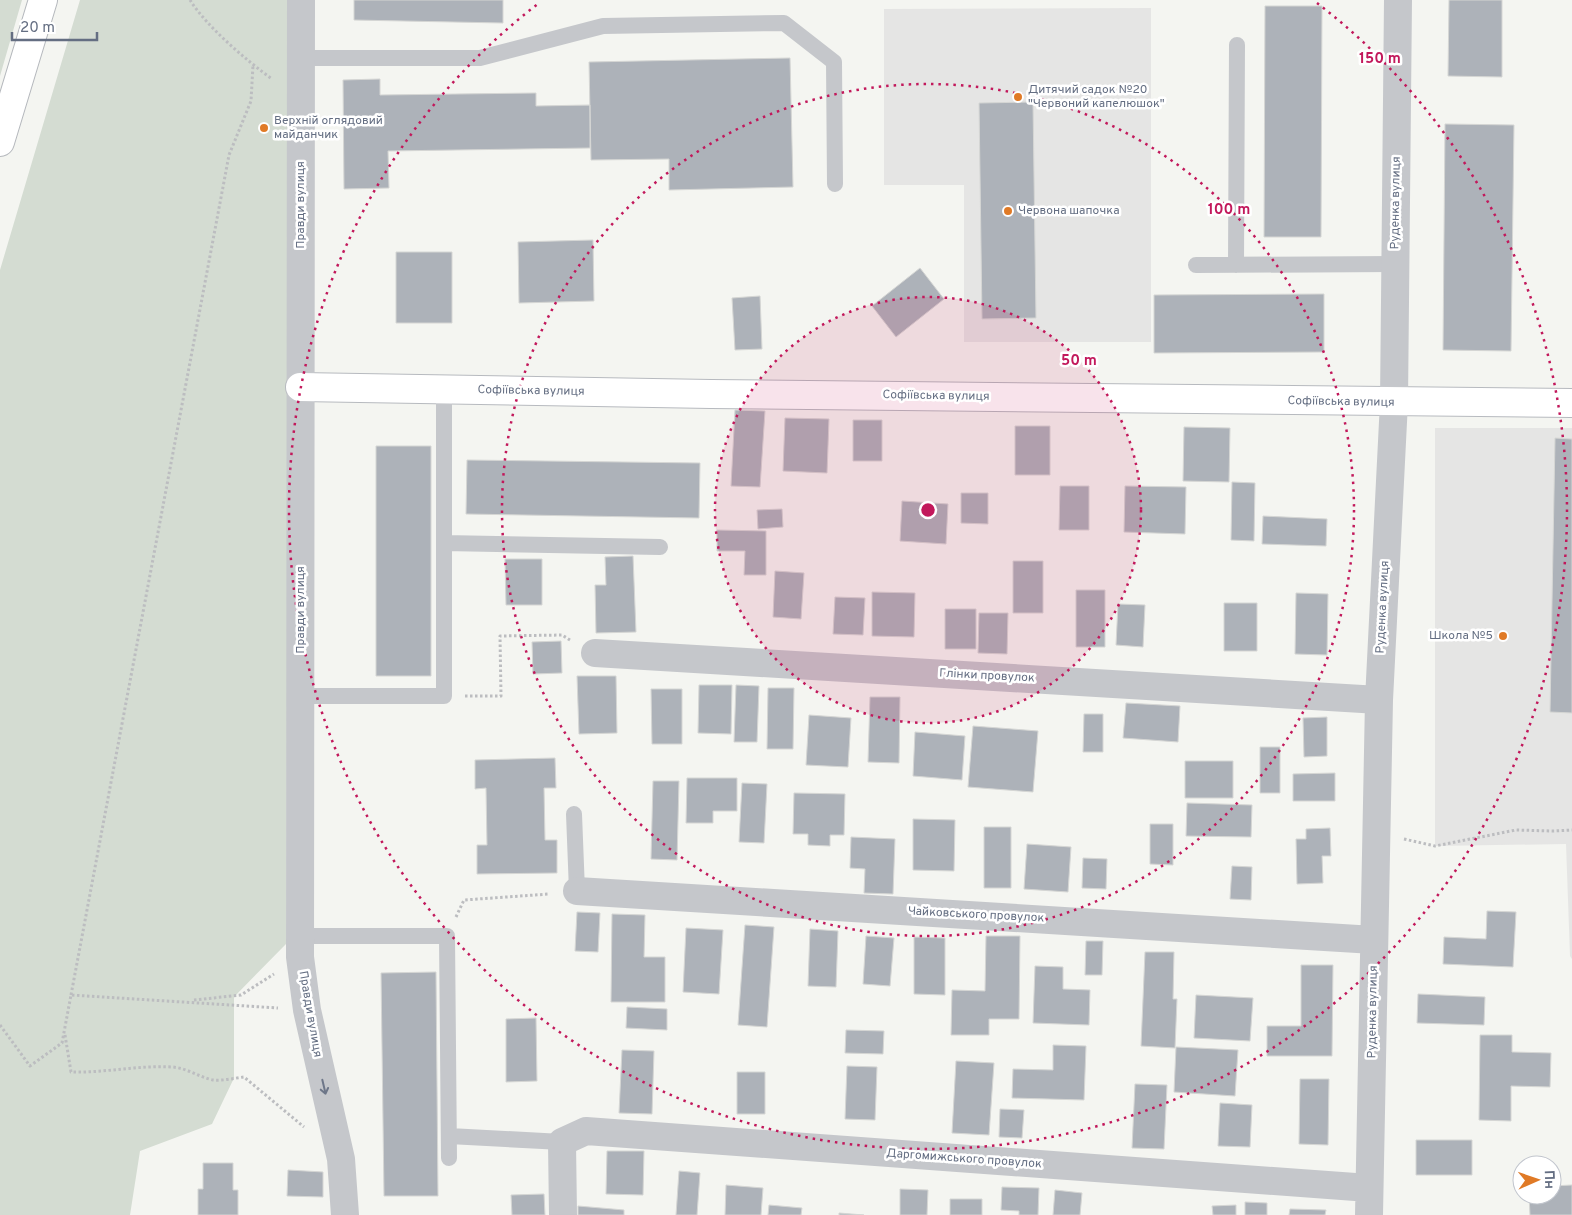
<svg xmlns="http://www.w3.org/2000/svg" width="1572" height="1215" viewBox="0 0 1572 1215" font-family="Overpass,sans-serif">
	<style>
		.built { fill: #e5e5e4 }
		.green { fill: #d4dcd2 }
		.building { fill: #adb2b9; stroke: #d5d6d4 }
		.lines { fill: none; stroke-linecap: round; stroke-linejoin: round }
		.secondary-casing { stroke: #b7babf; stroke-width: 30 }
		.primary-casing { stroke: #b5b8bd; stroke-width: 30 }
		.path { stroke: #bcbdc0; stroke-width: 3; stroke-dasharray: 2.5 2.5; stroke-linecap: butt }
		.lane { stroke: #c5c7cb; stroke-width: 16 }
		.street { stroke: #c5c7cb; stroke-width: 28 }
		.secondary { stroke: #fff; stroke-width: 28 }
		.primary { stroke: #fff; stroke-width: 28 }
		.oneway { stroke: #6e7789 }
		.ring { fill: none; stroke: #c2185b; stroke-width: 2.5; stroke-dasharray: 2.5 5 }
		.poi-dot { fill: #e07a26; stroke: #fff; stroke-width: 2 }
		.labels { text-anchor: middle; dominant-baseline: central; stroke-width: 5; stroke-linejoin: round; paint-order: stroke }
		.poi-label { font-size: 12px; fill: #646e82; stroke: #fff; text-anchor: start }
		.street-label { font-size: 12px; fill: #646e82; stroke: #fff }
		.centre { fill: #c2185b; stroke: #fff; stroke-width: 2.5 }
		.ring-label { font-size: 15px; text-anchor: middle; font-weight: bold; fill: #c2185b; stroke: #fff; stroke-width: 5; stroke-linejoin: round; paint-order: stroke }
	</style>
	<rect width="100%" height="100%" fill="#f4f5f1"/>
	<path class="built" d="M1151 8V342H964V185H884V9Z
		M1435 428H1572V959L1570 956 1566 844 1435 846Z"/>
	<path class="green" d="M0 0H22L0 76Z
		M80 0H290L286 944 234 997V1078L212 1124 140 1151 130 1215H0V270Z"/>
	<path class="building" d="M354 0H503V23L354 20Z
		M1449 0H1502V77L1448 76Z
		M1265 6H1322L1321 237H1264Z
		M790 58 793 187 669 190V159L591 160 589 62Z
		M380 79V95L536 93V106L590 105V148L388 151 389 188 344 189 343 80Z
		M1033 102 1036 318 982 319 979 103Z
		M1445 124 1514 125 1511 351 1443 350Z
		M593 240 594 301 519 303 518 242Z
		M396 252H452V323H396Z
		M920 268 944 299 896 337 872 306Z
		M1324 294V352L1154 353V295Z
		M760 296 762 349 735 350 732 298Z
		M735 410 765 411 760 487 731 486Z
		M785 418 829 419 827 473 783 471Z
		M853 420H882V461H853Z
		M1015 426H1050V475H1015Z
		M1184 427 1230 428 1229 482 1183 481Z
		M1555 438 1572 439V713L1550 712Z
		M376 446H431V676H376Z
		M467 460 700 463 699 518 466 514Z
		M1232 482 1255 483 1254 541 1231 540Z
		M1060 486H1089V530H1059Z
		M1125 486 1186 487 1185 534 1124 532Z
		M961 493H988V524L961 523Z
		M902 501 948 504 946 544 900 541Z
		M782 509 783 527 758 529 757 510Z
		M1263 516 1327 519 1326 546 1262 544Z
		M717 530 766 531V575H744L745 551H717Z
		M633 556 636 632 596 633 595 585H606L605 557Z
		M505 559H542V605H506Z
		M1013 561H1043V613H1013Z
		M775 571 804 573 801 619 773 617Z
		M1076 590H1105V647H1076Z
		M872 592 915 593 914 637 872 636Z
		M1296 593 1328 594 1327 655 1295 654Z
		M835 597 865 598 863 635 833 634Z
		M1224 603H1257V651H1224Z
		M1118 604 1145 605 1143 647 1116 645Z
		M945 609H976V649H945Z
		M979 613H1008L1007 654 978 653Z
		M561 641 562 673 533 674 532 642Z
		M577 676H616L617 733 579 734Z
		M699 685H732L731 734 698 733Z
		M736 685 759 686 757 742H734Z
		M768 688H794L793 749H767Z
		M651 689H682V744H652Z
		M870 697H900L899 763 868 762Z
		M1126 703 1180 706 1178 742 1123 738Z
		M1084 714H1103V752H1083Z
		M809 715 851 718 848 767 806 765Z
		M1327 717V756L1304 757 1303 718Z
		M973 726 1038 731 1033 792 968 787Z
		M915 732 965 736 962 780 913 776Z
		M1260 747H1280V793H1260Z
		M555 758 556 788H544L545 840H557V873L477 874V845H487L486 788 475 789V760Z
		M1185 761H1233V798H1185Z
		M1335 773V801H1293V774Z
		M687 778H737V811H713V823H686Z
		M653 781H679L677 860 651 859Z
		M742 783 767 784 764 843 739 842Z
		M794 793 845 794 844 835H830V846L808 845V834H793Z
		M1187 803 1252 805 1251 837 1186 836Z
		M913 819 955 820 954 871 913 870Z
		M1150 824H1173V865L1150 864Z
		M984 827H1011V888H984Z
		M1330 828 1331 856H1322L1323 883 1297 884 1296 839H1306V829Z
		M851 837 895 839 893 894 864 893 865 869 850 868Z
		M1027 844 1071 847 1068 892 1024 889Z
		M1083 858 1107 859 1106 889 1082 888Z
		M1232 866 1252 867 1251 900 1230 899Z
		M1487 911 1516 912 1513 967 1443 964 1444 937 1486 939Z
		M577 912 600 913 598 952 575 951Z
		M612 914 645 915 644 957H665V1002H611Z
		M745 925 774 927 767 1027 738 1025Z
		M686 928 723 930 719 994 683 992Z
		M810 929 838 931 836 987 808 986Z
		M866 936 894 938 890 986 863 984Z
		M986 936H1020L1019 1019H989V1035H951L952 990 985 991Z
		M914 937 945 938V995L914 994Z
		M1086 941H1103L1102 975H1085Z
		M1145 952H1174L1173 999H1177L1175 1048 1141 1046Z
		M1301 965H1333L1332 1056H1267V1026H1301Z
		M1035 966 1063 967V989L1090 990 1089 1025 1033 1023Z
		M436 972 438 1196H384L381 973Z
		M1418 994 1485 997 1484 1025 1417 1023Z
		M1196 995 1253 998 1250 1041 1194 1038Z
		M627 1007 667 1009V1030L626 1028Z
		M536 1018 537 1081 506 1082V1019Z
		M846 1030 884 1031 883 1054 845 1053Z
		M1480 1035H1512V1052L1551 1053 1550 1087 1511 1086V1121L1479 1120Z
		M1053 1045 1086 1046 1084 1100 1012 1098 1013 1069 1053 1070Z
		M1176 1047 1238 1050 1235 1096 1174 1092Z
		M622 1050 654 1051 652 1114 619 1113Z
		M956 1061 994 1063 989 1135 952 1133Z
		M847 1066 877 1067 875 1120 845 1119Z
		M737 1072H765V1114H737Z
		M1300 1079H1329L1328 1145 1299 1144Z
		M1135 1084 1167 1085 1164 1149 1132 1148Z
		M1220 1103 1252 1105 1250 1147 1218 1146Z
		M1000 1109 1024 1110 1022 1138 999 1137Z
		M1416 1140H1472V1175H1416Z
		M607 1151H644L643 1195 606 1194Z
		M203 1163H233V1190H238V1215H198V1189H203Z
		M288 1170 323 1172V1197L287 1196Z
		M679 1171 700 1173 697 1215H676Z
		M726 1185 763 1188 761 1215H725Z
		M1572 1185V1215H1530L1529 1195H1552V1186Z
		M1002 1187 1039 1188 1038 1215H1019V1211L1001 1210Z
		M900 1189 928 1190 927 1215H900Z
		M1055 1190 1082 1193 1080 1215H1053Z
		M544 1194 545 1215H512L511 1195Z
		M950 1199H982V1215H950Z
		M1245 1202 1267 1203V1215H1245Z
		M769 1205 802 1208 801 1215H768Z
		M1236 1205V1215H1213L1212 1206Z
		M578 1206 624 1210V1215H578Z
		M1290 1209 1326 1210 1325 1215H1289Z
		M839 1213 864 1215H839Z"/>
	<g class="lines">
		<defs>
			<path id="secondary" d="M300 387 711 394 1572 403"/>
			<path id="primary" d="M0 142 43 0"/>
		</defs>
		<use href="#secondary" class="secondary-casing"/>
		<use href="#primary" class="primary-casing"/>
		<path class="path" d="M190 0C207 27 246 60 272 79
			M465 696H501L500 636 562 635 570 640
			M1404 839 1435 846 1516 830 1553 831 1572 830
			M456 917 464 900 549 894
			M71 995 229 155 251 101 253 65
			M194 1000 241 995 274 974
			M0 1025 30 1066 62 1043 71 995 278 1008
			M65 1035 71 1072C105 1073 138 1065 172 1067 187 1068 199 1077 213 1080 223 1081 235 1078 244 1077L304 1127"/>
		<path class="lane" d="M301 58H480L603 26 784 23 834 62 835 184
			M1196 265 1395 264
			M1236 265 1237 45
			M444 543 660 547
			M301 696H444V389
			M574 814 577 891
			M301 936H447L449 1158
			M449 1136 562 1142"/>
		<path class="street" d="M301 0 300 957 307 1010 341 1159 345 1215
			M595 653 1379 700
			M577 891 1374 940
			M563 1215 562 1142 586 1131 1369 1188
			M1369 1215 1379 700 1394 402 1398 0"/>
		<use href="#secondary" class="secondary"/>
		<use href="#primary" class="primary"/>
	</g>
	<defs><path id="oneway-shaft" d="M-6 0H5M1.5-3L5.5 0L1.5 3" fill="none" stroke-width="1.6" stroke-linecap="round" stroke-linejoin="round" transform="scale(1.25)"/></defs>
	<use class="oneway" href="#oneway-shaft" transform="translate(324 1087) rotate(77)"/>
	<circle cx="928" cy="510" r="213" fill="#c2185b" fill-opacity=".12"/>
	<g class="ring">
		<circle cx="928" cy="510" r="213"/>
		<circle cx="928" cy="510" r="426"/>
		<path d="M1317 3A639 639 0 1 1 539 3"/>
	</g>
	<g class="poi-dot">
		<circle cx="1018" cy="97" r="5"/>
		<circle cx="264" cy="128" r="5"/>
		<circle cx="1008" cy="211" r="5"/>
		<circle cx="1503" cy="636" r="5"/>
	</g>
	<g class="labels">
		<g class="poi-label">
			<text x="1028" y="90">Дитячий садок №20<tspan x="1028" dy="14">"Червоний капелюшок"</tspan></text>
			<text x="274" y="121">Верхнiй оглядовий<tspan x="274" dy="14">майданчик</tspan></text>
			<text x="1018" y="211">Червона шапочка</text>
			<text x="1493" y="636" text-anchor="end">Школа №5</text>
		</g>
		<g class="street-label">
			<text transform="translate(1396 203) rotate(-89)">Руденка вулиця</text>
			<text transform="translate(301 205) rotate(-90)">Правди вулиця</text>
			<text transform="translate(531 391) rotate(1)">Софіївська вулиця</text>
			<text transform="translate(936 396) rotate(1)">Софіївська вулиця</text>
			<text transform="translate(1341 402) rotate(1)">Софіївська вулиця</text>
			<text transform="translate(1383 607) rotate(-87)">Руденка вулиця</text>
			<text transform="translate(301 610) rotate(-90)">Правди вулиця</text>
			<text transform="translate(987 676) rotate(3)">Глінки провулок</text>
			<text transform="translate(976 915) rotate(3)">Чайковського провулок</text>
			<text transform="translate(1373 1012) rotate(-89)">Руденка вулиця</text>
			<text transform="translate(310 1014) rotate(80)">Правди вулиця</text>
			<text transform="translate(964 1159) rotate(4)">Даргомижського провулок</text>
		</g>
	</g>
	<circle cx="928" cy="510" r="8" class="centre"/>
	<g class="ring-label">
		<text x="1380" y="63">150 m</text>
		<text x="1229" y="214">100 m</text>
		<text x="1079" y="365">50 m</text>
	</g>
	<g transform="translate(1537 1180) rotate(88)"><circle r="24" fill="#ffffff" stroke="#c1c5cd"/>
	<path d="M0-4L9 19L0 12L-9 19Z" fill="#e07a26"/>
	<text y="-8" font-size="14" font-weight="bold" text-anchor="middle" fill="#646e82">Пн</text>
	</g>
	<path d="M12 32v8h85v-8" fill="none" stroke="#646e82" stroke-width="2.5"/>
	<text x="20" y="32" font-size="15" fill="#646e82" stroke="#ffffff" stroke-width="4" paint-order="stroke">20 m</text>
</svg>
